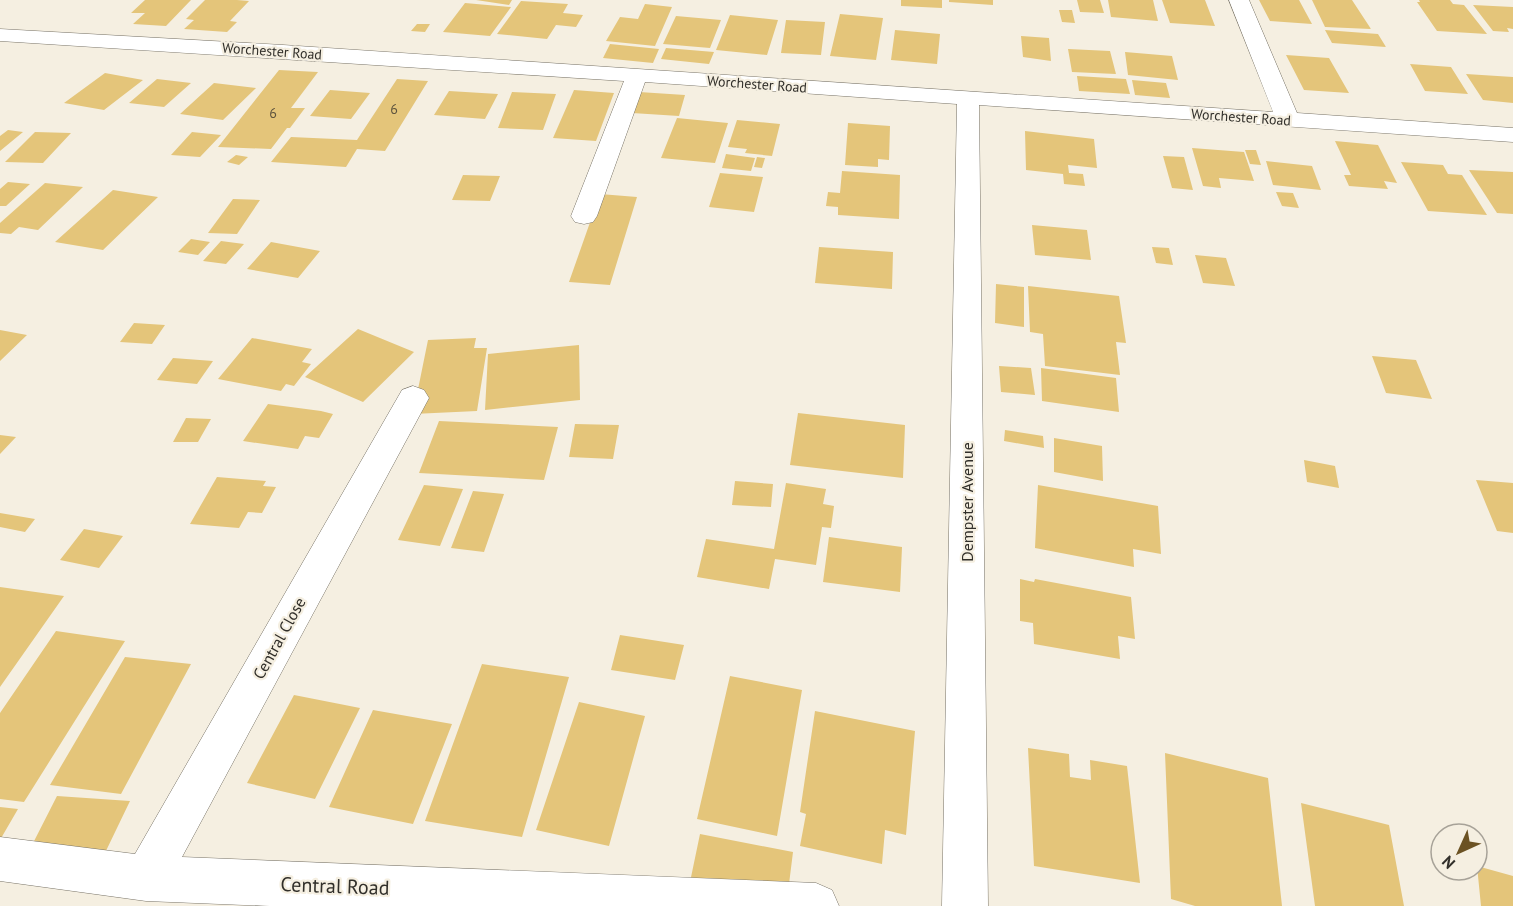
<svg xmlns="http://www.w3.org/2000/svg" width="1513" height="906" viewBox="0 0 1513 906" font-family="'PT Sans',sans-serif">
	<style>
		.building { fill: #e4c57a }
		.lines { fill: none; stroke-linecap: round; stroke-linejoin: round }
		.minor-casing { stroke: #787367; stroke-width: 1 }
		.minor { fill: #fff; fill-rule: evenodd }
		.labels { text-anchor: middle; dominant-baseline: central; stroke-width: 4.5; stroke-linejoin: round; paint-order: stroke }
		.far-street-label { font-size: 14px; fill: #312f2a; stroke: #f5efe1 }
		.number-label { font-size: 14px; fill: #5e543e }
		.street-label { font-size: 16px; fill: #312f2a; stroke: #f5efe1 }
		.near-street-label { font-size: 20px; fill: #312f2a; stroke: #f5efe1 }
	</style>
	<rect width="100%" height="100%" fill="#f5efe1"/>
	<path class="building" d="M145 0H191L166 26 133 24 145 13H131Z
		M205 0H237L249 1 230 21 237 22 227 32 184 29 194 20 186 19Z
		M476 0H512L509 5Z
		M901 0H942V8L901 6Z
		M949 0H993V5L949 2Z
		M1077 0H1100L1104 13 1080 12Z
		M1108 0H1153L1158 21 1111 17Z
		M1162 0H1205L1215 26 1170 23Z
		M1259 0H1299L1312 24 1270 21Z
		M1312 0H1352L1371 29 1325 27Z
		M1419 0H1450L1453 4 1464 5 1487 34 1437 31 1417 2H1420Z
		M521 1 568 4 563 13 583 15 576 27 556 25 547 39 497 34Z
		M465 3 511 7 490 36 443 32Z
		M645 4 672 7 655 46 606 41 620 17 638 19Z
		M1473 5 1513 7V29L1507 28 1509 32 1493 31Z
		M1059 10H1072L1075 23 1062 22Z
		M840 14 883 18 876 60 830 56Z
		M730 15 778 20 767 55 716 50Z
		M676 16 721 20 710 48 663 44Z
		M786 20 825 22 821 55 781 53Z
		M417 24H430L425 32 411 31Z
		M895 30 940 34 937 64 891 60Z
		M1325 30 1378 34 1386 47 1332 43Z
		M1021 36 1049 38 1051 61 1023 57Z
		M610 44 659 49 653 63 603 58Z
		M666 48 714 52 709 64 661 59Z
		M1068 49 1110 51 1116 74 1072 72Z
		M1125 52 1172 56 1178 80 1128 75Z
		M1286 55 1329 58 1349 93 1304 90Z
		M1410 64 1451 67 1468 94 1425 91Z
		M279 70 318 72 291 108H305L290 128H287L271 149 218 147Z
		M105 73 143 80 104 110 64 103Z
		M1466 74 1513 77V103L1483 100Z
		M1077 76 1126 79 1130 94 1079 91Z
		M157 79 191 83 164 107 129 103Z
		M397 79 428 81 385 151 357 149 346 167 271 162 291 137 357 140Z
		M1132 80 1166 83 1170 98 1135 95Z
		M214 83 256 88 223 120 180 114Z
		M330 90 370 93 351 119 310 116Z
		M574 90 614 93 596 141 553 138Z
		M449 91 498 94 485 119 434 115Z
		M512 92 556 94 543 130 498 128Z
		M639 92 685 95 679 116 632 113Z
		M677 118 728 123 715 163 661 158Z
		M737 120 780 124 772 156 745 153 747 149 728 147Z
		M848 123 890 126 889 160 878 159V167L845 165Z
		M8 130 23 132 0 151V136Z
		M1025 131 1094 139 1097 168 1068 165 1069 173 1083 174 1085 186 1064 184 1063 174 1026 170Z
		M35 132 71 133 43 163 5 162Z
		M192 132 221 135 200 157 171 155Z
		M1335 141 1378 145 1397 183 1384 181 1388 189 1349 186 1344 175H1351Z
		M1192 148 1244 152 1254 181 1219 178 1221 188 1203 186Z
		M1245 150H1256L1261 165 1250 164Z
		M726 154 755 158 751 171 722 168Z
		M236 155 248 157 239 165 227 162Z
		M1163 156 1184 157 1193 190 1172 188Z
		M757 157 765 158 762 168 754 167Z
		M1266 161 1312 166 1321 190 1273 185Z
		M1401 162 1443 165 1448 174 1462 175 1487 215 1428 211Z
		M1469 170 1513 172V214L1497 213Z
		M842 171 900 175 899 219 838 215V207L826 206 828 192 840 193Z
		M720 173 763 177 754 212 709 207Z
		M463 175 500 176 490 201 452 200Z
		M8 182 30 184 6 206H0V189Z
		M45 183 83 187 38 230 19 227 11 234 0 233V223Z
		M113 190 158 197 103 250 55 242Z
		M1276 192 1293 193 1299 208 1282 206Z
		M600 194 637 197 610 285 569 282Z
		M233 199 260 200 237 234 208 233Z
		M1032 225 1087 230 1091 260 1035 255Z
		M191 239 210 242 198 255 178 252Z
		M221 241 244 244 226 264 203 261Z
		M271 242 320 251 298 278 247 269Z
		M819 247 893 252 892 289 815 283Z
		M1152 247 1169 248 1173 265 1156 263Z
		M1195 255 1226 258 1235 286 1203 283Z
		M996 284 1024 287V327L995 323Z
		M1028 286 1119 296 1126 343 1116 342 1120 375 1045 366 1043 334 1030 332Z
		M134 323 165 325 152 344 120 342Z
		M358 329 414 352 363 402 305 377Z
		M0 330 27 335 0 361Z
		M252 338 312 349 302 362 311 364 294 386 286 384 281 391 218 379Z
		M476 338 474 348H487L477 411 413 414 428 340Z
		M579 345 580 400 485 410 488 354Z
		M1372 356 1416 360 1432 399 1386 393Z
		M173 358 213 361 197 384 157 380Z
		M999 366 1031 368 1035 395 1001 392Z
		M1041 368 1116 378 1119 412 1042 401Z
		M268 404 321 411 333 414 319 438 305 436 298 449 243 441Z
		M798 413 905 425 903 478 790 465Z
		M186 418 211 419 198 442H173Z
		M439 421 558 427 544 480 419 473Z
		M575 424 619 425 613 459 569 457Z
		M1005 430 1043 436 1044 448 1004 441Z
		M0 435 16 437 0 454Z
		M1054 438 1102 446 1103 481 1054 472Z
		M1304 460 1335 466 1339 488 1307 482Z
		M217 477 266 481 263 486 276 487 262 513 248 512 239 528 190 524Z
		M1476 480 1513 483V533L1497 531Z
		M735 481 773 484 771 507 732 505Z
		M786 483 826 489 823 504 834 506 831 528 822 527 816 565 775 559 769 589 697 577 706 539 774 549Z
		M424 485 463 489 440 546 398 540Z
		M1038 485 1158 506 1161 554 1133 549 1134 567 1035 548Z
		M473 491 504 494 484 552 451 548Z
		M0 513 35 519 25 532 0 527Z
		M84 529 123 536 99 568 60 560Z
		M829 537 902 547 900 592 823 582Z
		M1020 579 1034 582 1035 579 1131 597 1135 639 1118 636 1120 659 1034 644 1033 623 1020 621Z
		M0 587 64 596 0 687Z
		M56 631 125 641 24 802 0 799V713Z
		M620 635 684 645 675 680 611 670Z
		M125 657 191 664 121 794 50 785Z
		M482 664 569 677 522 837 425 821Z
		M730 676 802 690 777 836 697 819Z
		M294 695 360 708 315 799 247 783Z
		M579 702 645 716 609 846 536 830Z
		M373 710 452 724 413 824 329 807Z
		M815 711 915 731 906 835 885 830 882 864 800 846 806 814 800 812Z
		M1028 748 1069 754 1070 777 1091 780 1090 760 1127 766 1140 883 1034 866Z
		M1165 753 1268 778 1282 906H1195L1171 899Z
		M57 796 130 801 104 855 29 851Z
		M1301 803 1389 825 1404 906H1315Z
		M0 807 18 809 0 840Z
		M700 834 793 852 787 900 690 882Z
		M1477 866 1513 876V906H1481Z"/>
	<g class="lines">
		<defs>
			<path id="minor" d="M1229 0H1249L1297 113 1513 128V142L979 105 988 906H942L957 104 645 82 597 216 593 222 584 224 575 222 571 216 624 81 0 41V29L283 45 1273 112Z
				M413 386 424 390 429 398 182 857 816 883 832 890 839 906H270L146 901 0 881V837L135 854 402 390Z"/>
		</defs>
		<use href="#minor" class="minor-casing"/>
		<use href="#minor" class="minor"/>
	</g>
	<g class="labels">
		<g class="far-street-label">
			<text transform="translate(272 51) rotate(4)">Worchester Road</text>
			<text transform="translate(757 84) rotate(4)">Worchester Road</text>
			<text transform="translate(1241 117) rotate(4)">Worchester Road</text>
		</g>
		<g class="number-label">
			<text x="394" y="109">6</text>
			<text x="273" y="113">6</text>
		</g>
		<g class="street-label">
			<text transform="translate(967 502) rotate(-90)">Dempster Avenue</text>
			<text transform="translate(279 638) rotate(-61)">Central Close</text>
		</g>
		<g class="near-street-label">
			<text transform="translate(335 886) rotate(2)">Central Road</text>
		</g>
	</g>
	<g transform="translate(1459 852) rotate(225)"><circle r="28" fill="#f5efe1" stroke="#a7a298" stroke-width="1.5"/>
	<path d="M0-4.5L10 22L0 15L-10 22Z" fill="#6b5223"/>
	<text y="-9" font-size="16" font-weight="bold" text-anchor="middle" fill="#312f2a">N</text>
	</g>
</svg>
